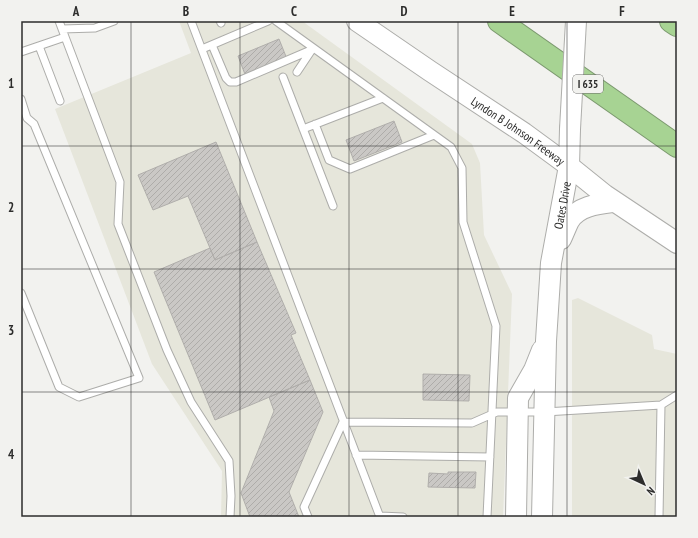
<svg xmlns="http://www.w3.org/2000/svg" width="698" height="538" viewBox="0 0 698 538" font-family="'PT Sans Narrow',sans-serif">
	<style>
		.built { fill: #e6e6db }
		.building { fill: url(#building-hatch); stroke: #b0aeab }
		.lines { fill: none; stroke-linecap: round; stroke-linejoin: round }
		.service-casing { stroke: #adadaa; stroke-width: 9 }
		.secondary-casing { stroke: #adadaa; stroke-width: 22 }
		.motorway-casing { stroke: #7c996f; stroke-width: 24 }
		.service { stroke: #fff; stroke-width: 7 }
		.secondary { stroke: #fff; stroke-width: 20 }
		.motorway { stroke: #a7d393; stroke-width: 22 }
		.secondary-bridge-casing { stroke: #adadaa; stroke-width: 22; stroke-linecap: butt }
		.secondary-bridge { stroke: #fff; stroke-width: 20 }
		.grid { fill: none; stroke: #2d2d2c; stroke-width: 1; stroke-opacity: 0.55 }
		.labels { text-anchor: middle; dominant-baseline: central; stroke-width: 3; stroke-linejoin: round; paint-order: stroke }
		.shield { fill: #f2f2ef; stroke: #686866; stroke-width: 1 }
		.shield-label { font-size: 11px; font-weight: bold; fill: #2d2d2c }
		.street-label { font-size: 12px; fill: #2d2d2c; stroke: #f2f2ef }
		.neatline { fill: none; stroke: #2d2d2c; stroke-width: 1.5 }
		.grid-label { font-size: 13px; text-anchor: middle; font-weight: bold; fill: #2d2d2c }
	</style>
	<defs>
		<pattern id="building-hatch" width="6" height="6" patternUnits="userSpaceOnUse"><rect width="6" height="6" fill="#cac8c5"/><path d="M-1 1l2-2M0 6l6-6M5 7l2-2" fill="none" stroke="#aeaca9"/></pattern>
	</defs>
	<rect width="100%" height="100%" fill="#f2f2ef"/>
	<path class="built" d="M179 21H302L472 144 480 163 484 235 512 294 503 517H221L222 471 152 364 55 109 191 53Z
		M578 298 652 335 654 349 677 354V517H572V300Z"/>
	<path class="building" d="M279 39 287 59 246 77 238 56Z
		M394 121 402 142 354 161 346 140Z
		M216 142 257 242 215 260 188 196 153 210 138 175Z
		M257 242 296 333 291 335 310 380 215 420 154 272 210 248 215 260Z
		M423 374 470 375 469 401 423 400Z
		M310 380 323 412 289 492 299 517H250L241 493 274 411 269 397Z
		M448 472H476L475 488 428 487 429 473 448 474Z"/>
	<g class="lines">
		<defs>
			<path id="service" d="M59 21 120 182 118 224 167 350 191 402 229 461 231 496 230 517
				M191 21 380 517
				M220 21 221 23
				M276 21 451 147 462 168 463 222 496 326 487 517
				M62 29 95 28 114 21
				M212 45 226 78 230 82H236L311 50
				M39 46 60 101
				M202 49 268 21
				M21 52 65 37
				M297 72 311 51
				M283 77 333 206
				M21 99 27 118 34 124 139 378 79 397 59 387 21 293
				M315 124 329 160 350 169 434 135
				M303 129 383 98
				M356 455 490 457
				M380 516 403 517
				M308 517 304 507 343 422 472 423 497 412H545L661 405 677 395
				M659 517 661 405"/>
			<g id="secondary">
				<path id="s1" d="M357 21 430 71 524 133 569 166 605 195 677 243"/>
				<path d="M561 239C564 233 566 227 569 221 578 206 598 204 614 202"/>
				<path d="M516 517 518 398 534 370 542 350"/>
				<path id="s2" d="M542 517 546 341 551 263 569 166 570 129"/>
			</g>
			<path id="motorway" d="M499 21 677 146
				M671 21 677 25"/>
		</defs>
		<use href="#service" class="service-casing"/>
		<use href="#secondary" class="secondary-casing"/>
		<use href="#motorway" class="motorway-casing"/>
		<use href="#service" class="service"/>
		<use href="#secondary" class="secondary"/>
		<use href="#motorway" class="motorway"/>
		<defs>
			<path id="secondary-bridge" d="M570 129 576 21"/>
		</defs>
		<use href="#secondary-bridge" class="secondary-bridge-casing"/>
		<use href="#secondary-bridge" class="secondary-bridge"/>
	</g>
	<path class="grid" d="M131 21V517M240 21V517M349 21V517M458 21V517M567 21V517M21 146H677M21 269H677M21 392H677"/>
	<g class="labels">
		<rect class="shield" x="573" y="75" width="30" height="18" rx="3"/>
		<g class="shield-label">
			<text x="588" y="84">I 635</text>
		</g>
		<g class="street-label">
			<text stroke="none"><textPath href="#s1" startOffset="195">Lyndon B Johnson Freeway</textPath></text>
			<text stroke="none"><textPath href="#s2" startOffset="313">Oates Drive</textPath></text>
		</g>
	</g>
	<rect width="698" height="538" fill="none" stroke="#f2f2ef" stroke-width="44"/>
	<g transform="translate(644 484) rotate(136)" stroke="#f2f2ef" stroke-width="3" paint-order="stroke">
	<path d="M0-3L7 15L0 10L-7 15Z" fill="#2d2d2c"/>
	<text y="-6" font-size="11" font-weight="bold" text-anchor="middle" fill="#2d2d2c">N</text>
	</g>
	<rect x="22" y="22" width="654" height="494" class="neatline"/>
	<g class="grid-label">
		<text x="76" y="16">A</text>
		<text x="186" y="16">B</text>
		<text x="294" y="16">C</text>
		<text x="404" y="16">D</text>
		<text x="512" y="16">E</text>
		<text x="622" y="16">F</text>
		<text x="11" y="88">1</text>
		<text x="11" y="212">2</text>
		<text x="11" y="335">3</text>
		<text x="11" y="459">4</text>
	</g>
</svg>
